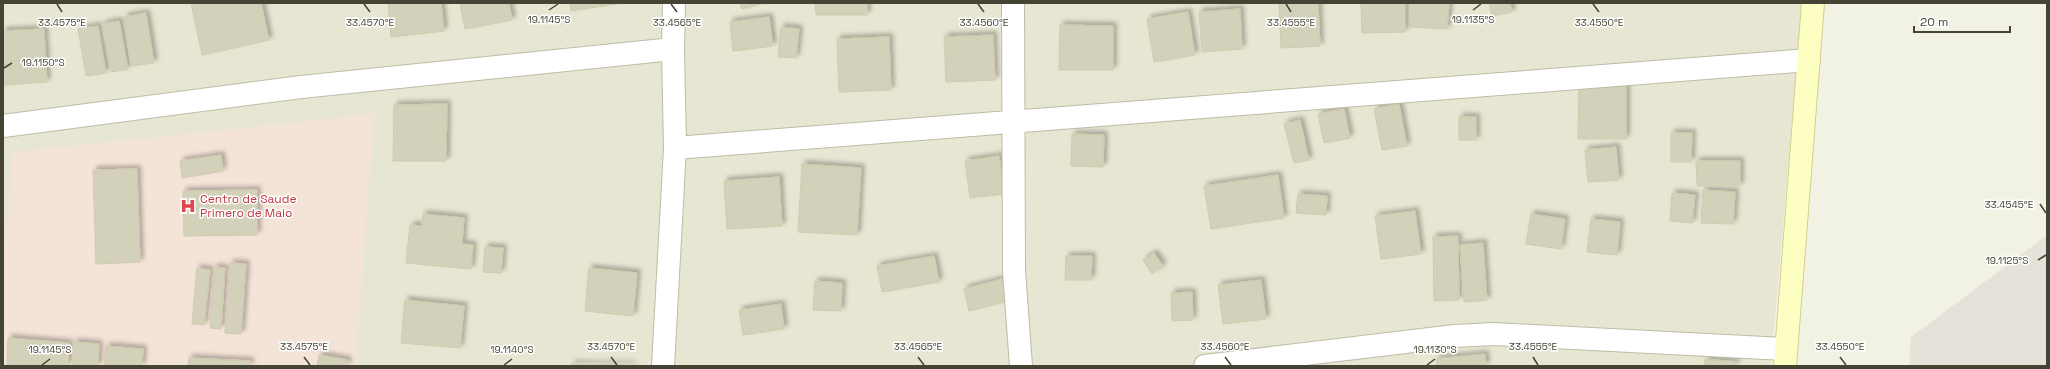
<svg xmlns="http://www.w3.org/2000/svg" width="2050" height="369" viewBox="0 0 2050 369" font-family="'Space Grotesk',sans-serif">
	<style>
		.residential { fill: #e7e6d2 }
		.industrial { fill: #e4e2d9 }
		.medical { fill: #f4e3d7 }
		.building { fill: #d4d1ba; stroke: #cfcbad; filter: url(#shadow) }
		.lines { fill: none; stroke-linecap: round; stroke-linejoin: round }
		.street-casing { stroke: #bebca7; stroke-width: 24 }
		.secondary-casing { stroke: #d0d091; stroke-width: 24 }
		.street { stroke: #fff; stroke-width: 22 }
		.secondary { stroke: #fdffc2; stroke-width: 22 }
		.ticks { fill: none; stroke: #454334; stroke-width: 1.5 }
		.labels { text-anchor: middle; dominant-baseline: central; stroke-width: 3; stroke-linejoin: round; paint-order: stroke }
		.health-label { font-size: 12px; fill: #be3a42; stroke: #fff; text-anchor: start }
		.ticks-label { font-size: 10px; text-anchor: middle; fill: #454334; stroke: #fff; stroke-width: 3; stroke-linejoin: round; paint-order: stroke }
	</style>
	<defs>
		<filter id="shadow"><feDropShadow dx="3.5" dy="-3.5" stdDeviation="2" flood-color="#0004"/></filter>
	</defs>
	<rect width="100%" height="100%" fill="#f2f2e4"/>
	<path class="residential" d="M3 3H1802L1771 366H3Z"/>
	<path class="industrial" d="M2047 235V366H1909L1911 337Z"/>
	<path class="medical" d="M374 114 356 366H3V260L13 152Z"/>
	<path class="building" d="M191 3H261L269 40 202 55Z
		M388 3H441L444 31 391 37Z
		M460 3H509L512 20 465 29Z
		M570 3H622L571 11Z
		M740 3H764L742 9Z
		M815 3H867V15H816Z
		M1279 3H1318L1320 46 1281 48Z
		M1361 3H1405V32L1362 33Z
		M1412 3H1449L1447 29 1410 27Z
		M1489 3H1510L1512 12 1492 16Z
		M1240 9 1242 49 1202 52 1199 12Z
		M1188 12 1195 55 1154 62 1147 19Z
		M146 13 154 63 131 66 124 17Z
		M769 17 773 46 733 51 730 22Z
		M119 21 128 69 112 72 102 24Z
		M1060 25 1113 26V70H1059Z
		M98 26 106 73 86 76 78 29Z
		M781 27 799 29 796 58 778 57Z
		M44 29 47 82 3 85V31Z
		M993 35 995 80 946 82 944 37Z
		M889 37 891 90 839 92 837 39Z
		M1579 85H1626V139H1578Z
		M447 104 446 161H393L394 105Z
		M1399 104 1407 146 1382 150 1374 109Z
		M1344 109 1350 138 1324 143 1318 114Z
		M1459 117H1476V140H1459Z
		M1300 120 1309 160 1294 163 1284 124Z
		M1671 133H1692L1691 162H1671Z
		M1072 134 1104 135 1103 167 1071 166Z
		M1616 147 1619 180 1588 182 1585 150Z
		M221 155 223 171 182 178 180 161Z
		M999 156 1004 194 970 198 965 161Z
		M1696 161H1740V186H1697Z
		M802 164 861 168 857 235 798 232Z
		M137 169 140 262 96 264 93 170Z
		M1278 175 1284 218 1211 229 1204 186Z
		M779 177 782 226 727 229 724 181Z
		M257 190V235L184 236 183 191Z
		M1703 190 1735 192 1733 224 1701 223Z
		M1672 193 1695 195 1692 223 1670 221Z
		M1298 194 1327 196 1326 215 1296 213Z
		M1415 211 1421 254 1381 259 1375 216Z
		M423 214 464 218 462 244 473 245 471 269 406 263 410 225 422 226Z
		M1531 214 1565 219 1561 249 1526 244Z
		M1591 219 1620 222 1617 255 1587 252Z
		M1458 236 1459 300 1434 301 1433 237Z
		M1483 243 1487 300 1464 302 1460 245Z
		M485 247 503 248 501 273 483 272Z
		M1154 253 1163 266 1152 274 1143 260Z
		M934 256 939 282 882 292 877 266Z
		M1066 256H1092L1091 280H1065Z
		M230 263 246 264 241 334 225 333Z
		M214 267 225 268 221 329 210 328Z
		M197 268 210 270 204 325 192 324Z
		M589 268 637 273 633 316 585 311Z
		M1002 279 1008 301 969 311 964 289Z
		M1261 280 1266 319 1223 324 1218 285Z
		M815 281 842 283 841 311 813 310Z
		M1192 292 1193 320 1172 321 1171 293Z
		M405 300 464 306 460 348 401 343Z
		M781 304 784 329 743 335 739 310Z
		M8 338 69 343 68 366H7Z
		M74 342 99 344 98 366H72Z
		M106 346 143 349 142 366H104Z
		M1485 354 1486 366H1437L1436 359Z
		M319 355 348 360 347 366H317Z
		M189 358 250 361V366H188Z
		M1705 359 1736 362 1735 366H1704Z
		M571 364 633 365V366H571Z"/>
	<g class="lines">
		<defs>
			<path id="street" d="M1013 3 1014 271 1021 366
				M3 126 301 87 673 49
				M675 148 1809 60
				M663 366 675 148 673 49 674 3
				M1205 366 1455 336 1494 334 1786 349"/>
			<path id="secondary" d="M1785 366 1813 3"/>
		</defs>
		<use href="#street" class="street-casing"/>
		<use href="#secondary" class="secondary-casing"/>
		<use href="#street" class="street"/>
		<use href="#secondary" class="secondary"/>
	</g>
	<path class="ticks" d="M57 4 62 12M364 4 370 12M671 4 677 12M978 4 984 12M1286 4 1291 12M1593 4 1599 12M549 10 558 4M1473 10 1481 4M4 68 12 63M2040 204 2046 213M2038 260 2046 255M304 357 310 365M611 357 617 365M918 357 924 365M1225 357 1231 365M1533 357 1538 365M1840 357 1846 365M42 365 50 359M504 365 512 359M1427 365 1435 359"/>
	<defs>
		<symbol id="hospital-bare" viewBox="-9 -9 18 18"><path d="M-5-5h3v3.5h4V-5h3V5h-3V1.5h-4V5h-3Z" fill="#e0444e" stroke="#fff" stroke-width="2.5" paint-order="stroke"/></symbol>
	</defs>
	<g fill-rule="evenodd">
		<use href="#hospital-bare" x="177" y="195" width="22" height="22"/>
	</g>
	<g class="labels">
		<g class="health-label">
			<text x="200" y="199">Centro de Saude<tspan x="200" dy="14">Primero de Maio</tspan></text>
		</g>
	</g>
	<g class="ticks-label">
		<text x="549" y="23">19.1145°S</text>
		<text x="1473" y="23">19.1135°S</text>
		<text x="62" y="26">33.4575°E</text>
		<text x="370" y="26">33.4570°E</text>
		<text x="677" y="26">33.4565°E</text>
		<text x="984" y="26">33.4560°E</text>
		<text x="1291" y="26">33.4555°E</text>
		<text x="1599" y="26">33.4550°E</text>
		<text x="43" y="66">19.1150°S</text>
		<text x="2009" y="208">33.4545°E</text>
		<text x="2007" y="264">19.1125°S</text>
		<text x="304" y="350">33.4575°E</text>
		<text x="611" y="350">33.4570°E</text>
		<text x="918" y="350">33.4565°E</text>
		<text x="1225" y="350">33.4560°E</text>
		<text x="1533" y="350">33.4555°E</text>
		<text x="1840" y="350">33.4550°E</text>
		<text x="50" y="353">19.1145°S</text>
		<text x="512" y="353">19.1140°S</text>
		<text x="1435" y="353">19.1130°S</text>
	</g>
	<rect width="2050" height="369" fill="none" stroke="#454334" stroke-width="8"/>
	<path d="M1914 26v6h96v-6" fill="none" stroke="#454334" stroke-width="2"/>
	<text x="1920" y="26" font-size="12" fill="#454334" stroke="#ffffff" stroke-width="3" paint-order="stroke">20 m</text>
</svg>
